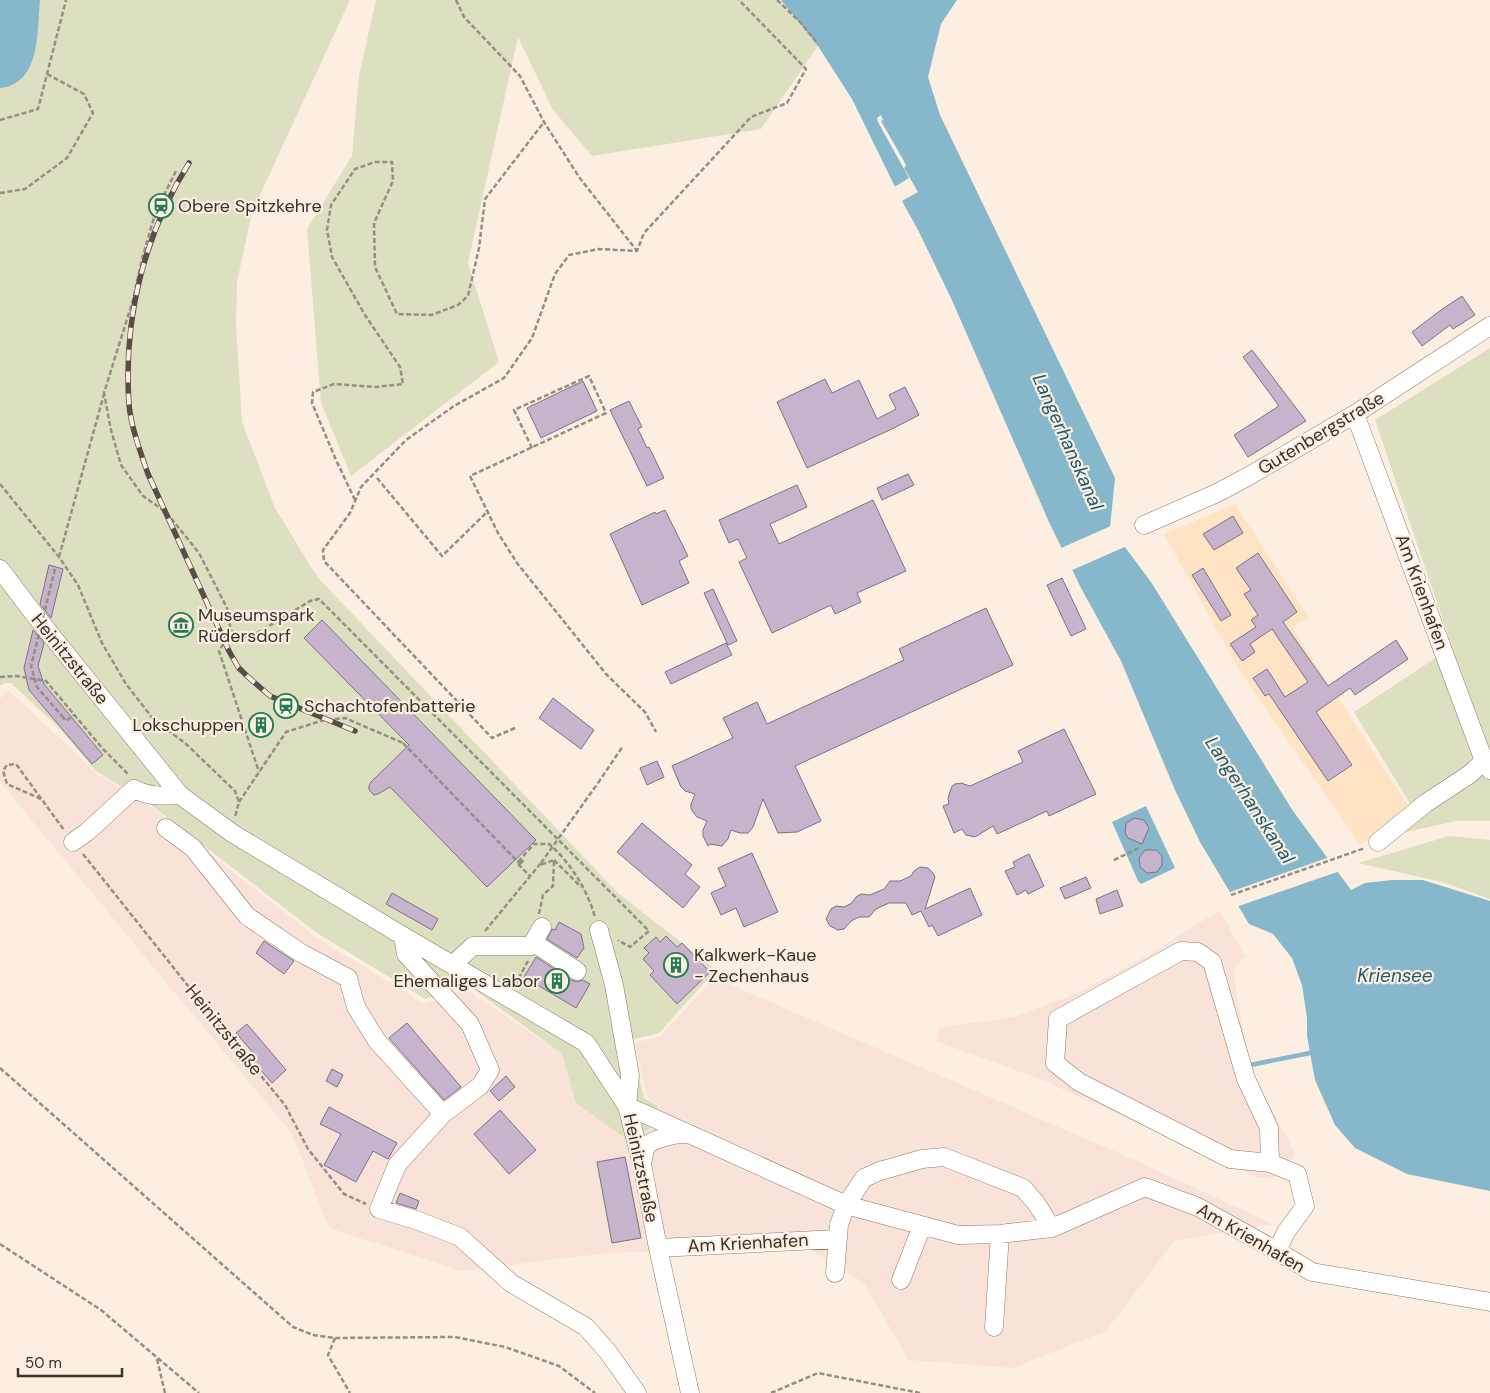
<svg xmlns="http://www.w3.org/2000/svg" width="1490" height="1393" viewBox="0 0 1490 1393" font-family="'DM Sans',sans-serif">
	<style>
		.built { fill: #fee3c5 }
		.industrial { fill: #f9e2d7 }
		.green { fill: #dddfc1 }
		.water { fill: #86b7cb }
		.pier { fill: #fcefe1 }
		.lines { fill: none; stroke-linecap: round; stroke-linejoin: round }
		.stream { stroke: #86b7cb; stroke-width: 4.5 }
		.building { fill: #c5b4cc; stroke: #7f7086 }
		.minor-casing { stroke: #8d7964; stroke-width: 19 }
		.path { stroke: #988d82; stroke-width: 2.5; stroke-dasharray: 5 2.5; stroke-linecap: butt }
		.minor { stroke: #fff; stroke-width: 18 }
		.rail-casing { stroke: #584e45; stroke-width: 5.5 }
		.rail { stroke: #fcefe1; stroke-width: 4; stroke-dasharray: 11; stroke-linecap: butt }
		.path-bridge { stroke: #988d82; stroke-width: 2.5; stroke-dasharray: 5 2.5; stroke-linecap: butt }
		.labels { text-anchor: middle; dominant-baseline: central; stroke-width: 4.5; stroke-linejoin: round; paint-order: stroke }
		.poi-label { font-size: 18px; fill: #3a3129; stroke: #fcefe1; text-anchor: start }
		.street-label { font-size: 18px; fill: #3a3129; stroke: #fcefe1 }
		.water-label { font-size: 19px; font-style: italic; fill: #1c5a70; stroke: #fcefe1 }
	</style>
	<rect width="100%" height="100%" fill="#fcefe1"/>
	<path class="built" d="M1235 504 1309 618 1292 627 1411 810 1360 845 1239 670 1164 534Z"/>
	<path class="industrial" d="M8 690 99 775 150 806 317 938 425 1004 466 989 562 1054 576 1103 658 1106 647 1096 635 1043 660 1036 715 978 1128 1157 1273 1224 1174 1241 1106 1331 1013 1368 909 1360 863 1282 807 1248 607 1253 461 1271 329 1228 292 1134 0 782V699Z
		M1220 911 1245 956 1234 968 1237 999 1252 1074 1295 1152 1283 1177 1259 1178 1040 1079 936 1041 939 1028 1013 1017 1073 995 1149 955 1195 925Z"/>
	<path class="green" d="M0 0H350L252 212 237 282 236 324 242 422 275 508 311 567 320 580 618 893 716 970 659 1033 631 1040 644 1098 658 1106C653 1125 649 1136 629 1141L576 1103 562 1054 468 985 425 999 317 933 151 805 96 771 58 727 11 683H5L0 686Z
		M376 0H781L818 46 761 129 592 156 553 110 518 37 468 263 499 362 351 476 321 403 307 229 352 156 359 75Z
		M1490 348V821H1456L1388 836 1414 810 1354 712 1452 647 1375 420Z
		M1449 836 1490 840V899L1442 882 1358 863Z"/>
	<path class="water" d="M0 0H40C37 31 41 84 0 88Z
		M781 0H957L941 24 928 77 940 115 1115 478 1110 527 1151 582 1293 811 1351 890 1365 883 1392 880H1423L1490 901V1191L1407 1174 1355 1148 1335 1125 1315 1080 1307 1036V1018L1302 985 1292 958 1273 934 1249 924 1200 842 1175 790 1121 661 1081 588 1049 522 951 298 918 230 902 201 852 99 818 46Z
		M1146 806 1175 868 1141 884 1138 881 1112 822Z"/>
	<path class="pier" d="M881 115 883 120 881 121 905 163 906 166 904 168 918 192 900 202 893 188 909 178 878 122 877 118Z
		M1113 525 1127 546 1070 571 1059 549Z
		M1330 857 1340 871 1236 907 1235 906 1230 892Z"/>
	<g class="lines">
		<path class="stream" d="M1250 1065 1310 1053"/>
	</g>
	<path class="building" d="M1462 296 1475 315 1453 329 1450 325 1422 346 1412 332 1441 310Z
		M1252 350 1306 421 1248 457 1234 435 1279 406 1243 357Z
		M825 379 832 393 859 380 877 419 896 409 889 395 905 387 919 415 894 428 807 468 777 402Z
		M583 381 597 411 541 438 527 408Z
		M629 401 642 427 638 429 647 448 649 447 664 478 647 486 610 410Z
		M908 474 914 485 882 500 877 488Z
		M797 485 807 507 770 524 779 544 873 500 906 571 857 593 861 602 835 614 831 605 772 633 739 562 747 558 738 539 729 543 719 520Z
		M665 510 688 556 679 561 689 583 642 605 610 534 655 512 656 514Z
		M1233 516 1243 533 1214 550 1203 534Z
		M1258 553 1297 612 1283 622 1328 686 1396 640 1408 659 1355 695 1350 688 1316 712 1352 765 1328 781 1269 694 1265 696 1253 678 1267 669 1285 697 1308 682 1272 629 1250 644 1255 652 1242 661 1230 644 1256 627 1251 620 1258 615 1244 594 1251 590 1236 568Z
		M49 565 63 569 51 618 40 604Z
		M1203 568 1231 615 1221 621 1192 575Z
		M1062 578 1086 629 1071 636 1047 585Z
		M713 589 737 641 728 645 704 593Z
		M986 608 1013 665 795 766 821 821 797 832 778 833 763 799 753 827 748 833H740L731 830 728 839 722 846 710 844 708 846 703 836V830L707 821 697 817 691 809V804L695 794 685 791 681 787 672 766 733 738 723 718 757 702 767 724 904 660 899 649Z
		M322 620 536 840 487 887 390 787 378 794 374 795 369 790V786L371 782 409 745 304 638Z
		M33 630 44 643 38 666 44 684 103 755 92 764 29 690 24 668Z
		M726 643 732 655 671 684 665 672Z
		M553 698 594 730 581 749 539 718Z
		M1064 729 1096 794 1049 816 1047 811 997 834 993 826 975 837 966 835 962 829 954 833 943 806 949 804 948 798 952 786 955 784 961 783 970 786 1023 762 1018 751Z
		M657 761 664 777 647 785 640 768Z
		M1134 818 1144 820 1149 828 1142 844 1128 838 1125 833 1126 823Z
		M642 823 692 865 685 874 700 887 683 908 617 852Z
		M1145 850H1156L1162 856V865L1157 872 1147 873 1140 867 1139 858Z
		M752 853 778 912 744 927 736 908 721 915 711 893 726 886 718 868Z
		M1029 854 1044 886 1028 894 1026 890 1017 895 1005 871 1015 867 1013 862Z
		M920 867 928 868 933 873 935 877 925 909 970 888 982 915 938 936 932 925 929 927 921 911 912 915 906 903H889L876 909 869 917H859L851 921 844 929 838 930 830 926 826 919 831 909 836 906 844 907 852 903 856 897 861 894 870 895 884 889 890 881H900L911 876 914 871Z
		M1086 877 1091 888 1065 899 1060 888Z
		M1117 890 1123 906 1100 914 1096 899Z
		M392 893 438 919 432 930 386 904Z
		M559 922 581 934 584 948 577 958 547 939 552 929 555 930Z
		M666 936 677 947 682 943 710 972 677 1004 650 975 654 971 643 959 649 953 644 948 656 937 660 942Z
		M264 941 294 961 284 974 256 953Z
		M536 957 571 980 577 982 583 980 590 984 576 1008 524 977Z
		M407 1023 461 1087 444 1100 389 1038Z
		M247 1024 286 1070 272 1083 250 1058 255 1055 236 1033Z
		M332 1069 343 1075 337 1087 326 1081Z
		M506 1076 515 1087 499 1101 490 1091Z
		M329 1107 397 1143 388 1159 373 1151 356 1182 324 1165 341 1134 320 1124Z
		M500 1110 536 1150 509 1174 474 1134Z
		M625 1157 641 1238 612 1243 597 1162Z
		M400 1193 419 1201 416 1209 396 1203Z"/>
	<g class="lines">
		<defs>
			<path id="minor" d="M1355 414 1484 761 1490 770
				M1144 525 1217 493 1249 476 1355 414 1490 326
				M0 569 34 614 180 795 232 833 403 936 586 1043 627 1106 642 1164 658 1248 690 1393
				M166 828 193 848 247 916 301 953 348 978 356 1007 377 1041 443 1114
				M73 842 87 832 134 789C149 797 163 796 180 795
				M1378 842 1426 803 1470 774 1484 761 1490 759
				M599 930 614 985 630 1075 627 1106
				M403 936 406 954 470 1024 490 1070 480 1086 443 1114 397 1165 379 1209 416 1220 460 1237 511 1283 586 1327 608 1352 637 1393
				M534 943 577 971
				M455 966 459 959 473 946H531L542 927
				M627 1106 846 1205 958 1235 1000 1234 1052 1228 1145 1187 1198 1207 1277 1251 1312 1272 1490 1302
				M642 1163 646 1145C660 1137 671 1134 686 1134
				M1270 1163 1230 1159 1079 1082 1055 1063 1058 1019 1181 951 1198 952 1212 962 1246 1079 1269 1128 1270 1163 1297 1174 1305 1206 1286 1232 1277 1251
				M658 1248 838 1239
				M835 1273 839 1225 846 1205 864 1178 880 1171 922 1159 944 1157 1023 1188 1036 1203 1052 1228
				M901 1280 922 1226
				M994 1327 1000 1234"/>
		</defs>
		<use href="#minor" class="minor-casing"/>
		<path class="path" d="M456 0 464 17 520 76 544 122 579 177 637 251
			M777 0 800 22 818 44
			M0 120 38 109 66 0
			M176 171 156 211 143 255 133 300 104 393 111 430 121 465 143 496 166 512 199 553 227 608 231 631 249 638 310 601 319 599 649 931 630 947 618 940
			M0 193 25 189 67 158 93 113 84 94 47 74
			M532 448 514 410 589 376 606 413 470 476 498 533 517 563 606 674 645 712 656 732
			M377 478 442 556 488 511
			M0 484 59 557 78 585 102 643 126 684 154 720 185 743 235 791 239 802 235 817
			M355 500 336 460 312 403 313 392 334 384 376 387 403 384 400 367 365 315 332 257 327 230 331 205 355 169 375 162H392L393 181 374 223 375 267 397 314 431 315 458 305 468 296 479 248 485 199 544 122
			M59 557 104 394
			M231 631 219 651 259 772
			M0 677 17 676 46 681 103 749 128 774
			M62 716 66 721 74 715
			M515 728 492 738 324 561 323 550 350 513 361 487 406 440 454 406 504 378 532 338 555 274 569 255 599 249 637 251 644 233 751 117 787 103 806 69 739 0
			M598 783 623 746
			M41 799 7 784 3 771 7 765 16 764 64 830
			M239 802 286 732 324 720 345 718 403 743
			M83 854 220 1026 285 1105 308 1149 344 1194 366 1204
			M554 860 581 887
			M1114 860 1141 847
			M518 864 530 876
			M520 864 524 860 517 863 534 844H549C570 862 587 889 595 917
			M1231 895 1365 848
			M539 914 543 895 553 886 554 860 540 865
			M485 931 541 863
			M515 985 528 961
			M0 1068 293 1327 313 1335 335 1338 455 1337 505 1347 559 1366 595 1393
			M0 1244 101 1310 199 1393
			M335 1338 328 1355 350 1393
			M157 1359 165 1393
			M771 1393 818 1373 920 1393"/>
		<use href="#minor" class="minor"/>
		<defs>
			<path id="rail" d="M189 163C144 235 123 319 129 404 131 427 140 451 148 474L229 651 238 667 247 676 270 696 355 731"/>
		</defs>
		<use href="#rail" class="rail-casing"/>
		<use href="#rail" class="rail"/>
		<path class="path-bridge" d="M55 569 31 666 37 687 62 716
			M403 743 520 864
			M541 863 598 783"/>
	</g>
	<defs>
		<symbol id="station-ring" viewBox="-11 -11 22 22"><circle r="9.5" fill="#fcefe1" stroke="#247c50" stroke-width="1.5"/><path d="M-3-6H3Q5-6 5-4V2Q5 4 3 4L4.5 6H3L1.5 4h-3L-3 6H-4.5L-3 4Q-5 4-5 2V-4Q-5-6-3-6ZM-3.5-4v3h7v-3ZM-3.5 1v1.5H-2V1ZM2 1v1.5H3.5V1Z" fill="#247c50"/></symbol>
		<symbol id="museum-ring" viewBox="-11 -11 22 22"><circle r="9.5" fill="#fcefe1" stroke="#247c50" stroke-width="1.5"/><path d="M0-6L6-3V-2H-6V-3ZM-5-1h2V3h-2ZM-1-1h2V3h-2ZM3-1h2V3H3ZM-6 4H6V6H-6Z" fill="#247c50"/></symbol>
		<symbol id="building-ring" viewBox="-11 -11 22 22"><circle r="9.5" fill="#fcefe1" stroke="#247c50" stroke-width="1.5"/><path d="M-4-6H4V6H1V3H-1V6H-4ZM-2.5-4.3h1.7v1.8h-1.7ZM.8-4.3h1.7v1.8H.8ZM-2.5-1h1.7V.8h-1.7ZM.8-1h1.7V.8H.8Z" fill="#247c50"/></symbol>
	</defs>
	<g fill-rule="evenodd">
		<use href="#station-ring" x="147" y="192" width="28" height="28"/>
		<use href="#museum-ring" x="167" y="611" width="28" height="28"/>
		<use href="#station-ring" x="272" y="692" width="28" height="28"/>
		<use href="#building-ring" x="247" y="711" width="28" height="28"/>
		<use href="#building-ring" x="662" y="951" width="28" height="28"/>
		<use href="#building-ring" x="543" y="967" width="28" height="28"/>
	</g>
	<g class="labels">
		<g class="poi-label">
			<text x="178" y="206">Obere Spitzkehre</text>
			<text x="198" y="615">Museumspark<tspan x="198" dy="21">Rüdersdorf</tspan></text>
			<text x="304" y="706">Schachtofenbatterie</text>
			<text x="244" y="725" text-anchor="end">Lokschuppen</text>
			<text x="694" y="955">Kalkwerk-Kaue<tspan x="694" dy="21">- Zechenhaus</tspan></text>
			<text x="540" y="981" text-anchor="end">Ehemaliges Labor</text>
		</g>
		<g class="street-label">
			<text transform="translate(1321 433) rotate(-31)">Gutenbergstraße</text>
			<text transform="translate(1422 592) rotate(70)">Am Krienhafen</text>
			<text transform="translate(70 659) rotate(51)">Heinitzstraße</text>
			<text transform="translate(224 1030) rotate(51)">Heinitzstraße</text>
			<text transform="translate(641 1168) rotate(78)">Heinitzstraße</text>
			<text transform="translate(1251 1238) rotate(30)">Am Krienhafen</text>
			<text transform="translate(748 1243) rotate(-3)">Am Krienhafen</text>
		</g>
		<g class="water-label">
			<text transform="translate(1068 442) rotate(66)">Langerhanskanal</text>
			<text transform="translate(1250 800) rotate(57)">Langerhanskanal</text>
			<text x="1395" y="975">Kriensee</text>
		</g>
	</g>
	<path d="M18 1368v8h104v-8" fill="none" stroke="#3a3129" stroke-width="2.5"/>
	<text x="25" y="1368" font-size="15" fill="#3a3129" stroke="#fcefe1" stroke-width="4" paint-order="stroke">50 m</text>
</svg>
